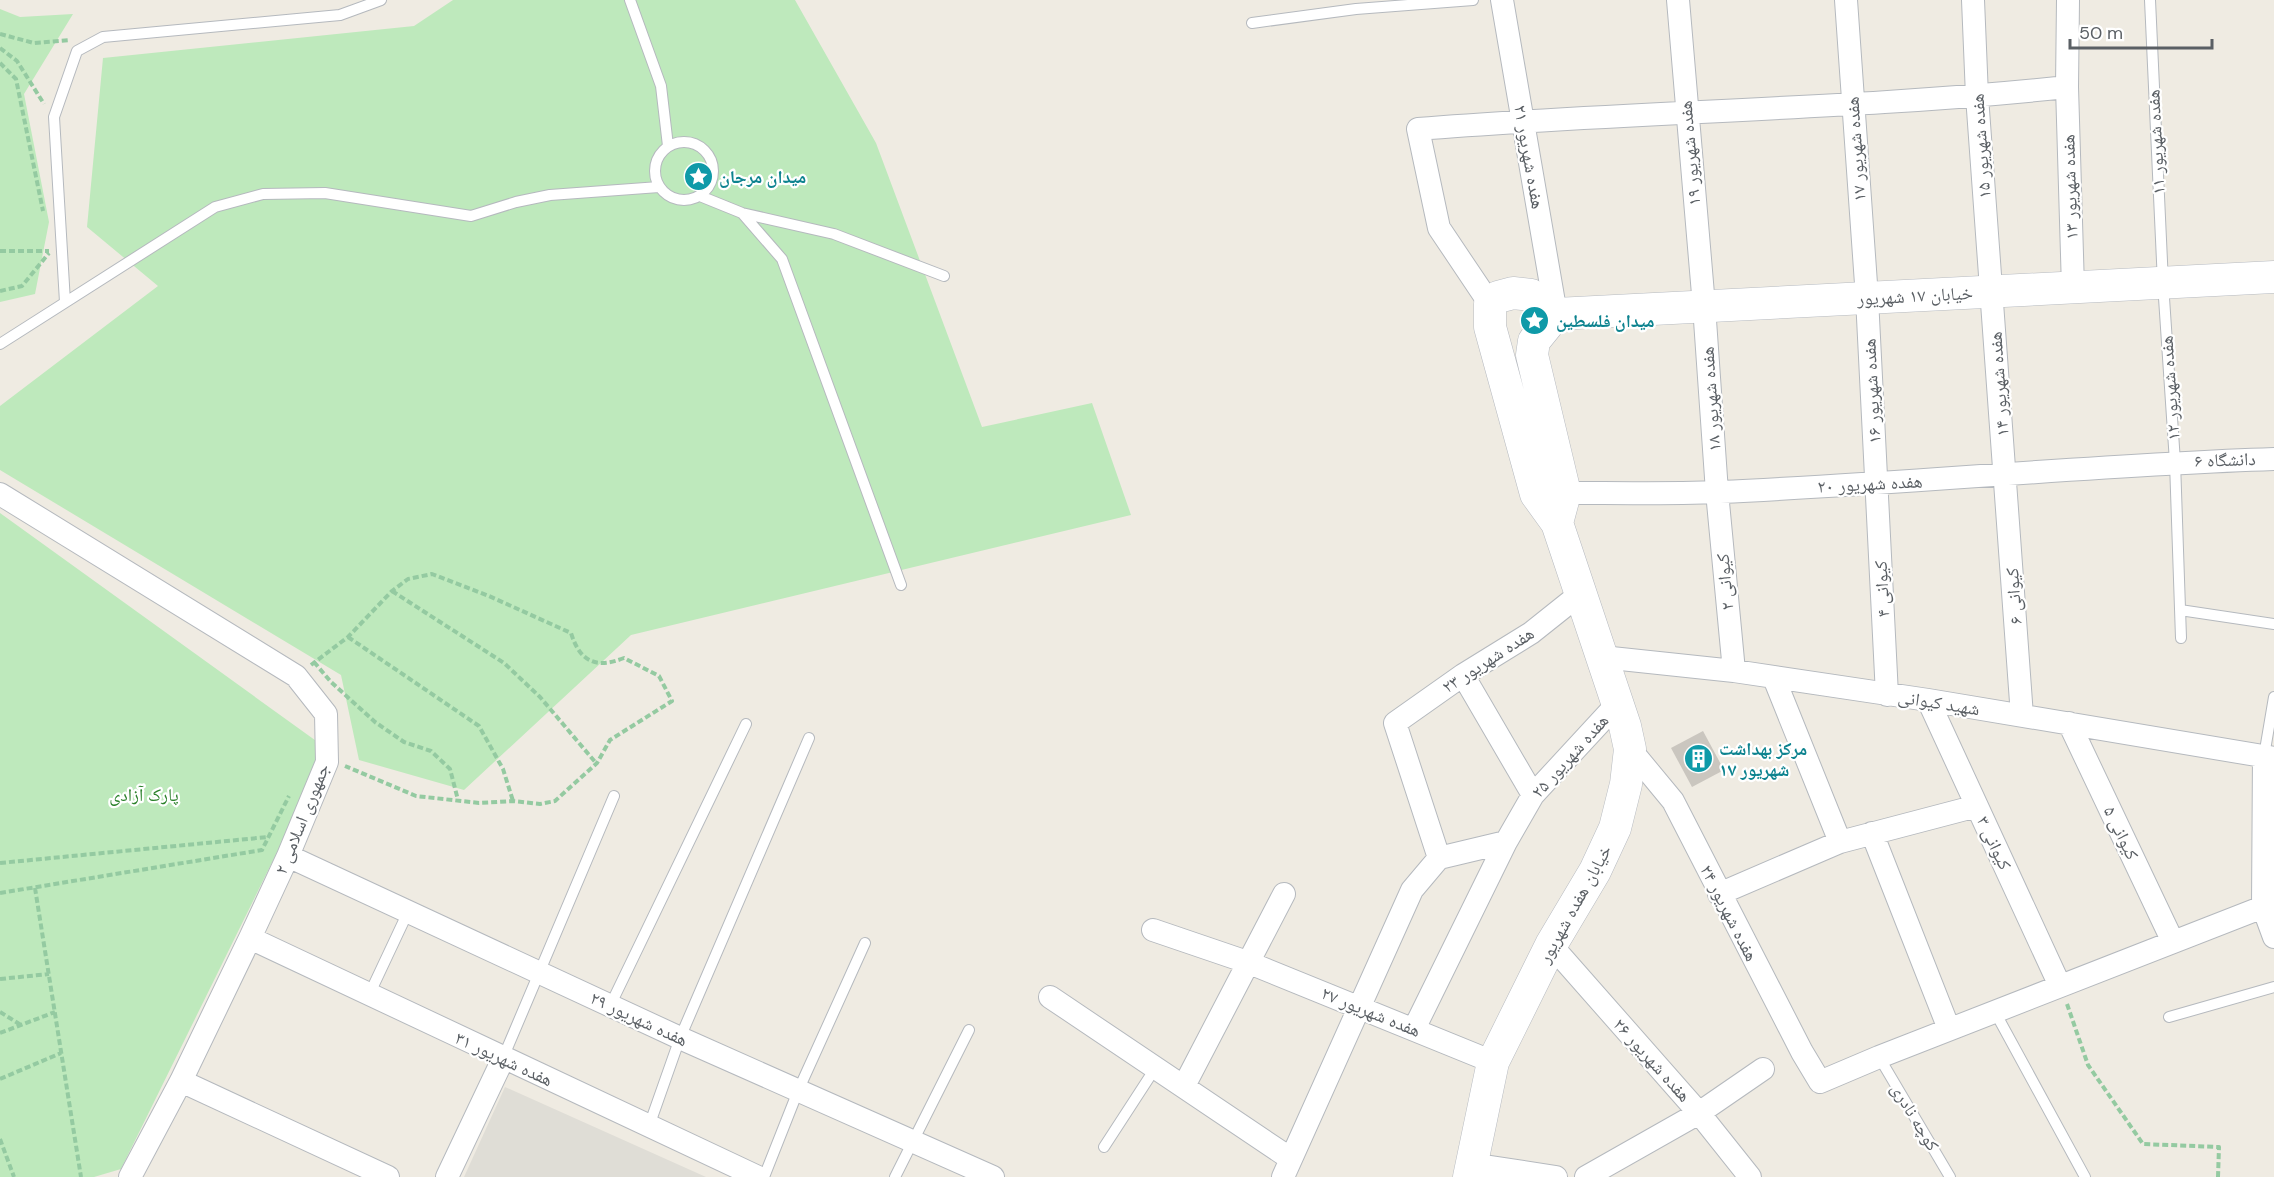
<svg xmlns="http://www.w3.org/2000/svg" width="2274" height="1177" viewBox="0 0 2274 1177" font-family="'DM Sans','Noto Naskh Arabic',sans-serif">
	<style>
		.industrial { fill: #dfddd6 }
		.green { fill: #bee9bc }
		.building { fill: #cac6bf }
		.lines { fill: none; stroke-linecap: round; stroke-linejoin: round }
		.lane-casing { stroke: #b5b9be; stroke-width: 12 }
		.street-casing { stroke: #b5b9be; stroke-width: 24 }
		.secondary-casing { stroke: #b6bac0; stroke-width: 33 }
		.path { stroke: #94caa1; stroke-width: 4; stroke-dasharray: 6 3; stroke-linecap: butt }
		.lane { stroke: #fff; stroke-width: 10 }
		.street { stroke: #fff; stroke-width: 22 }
		.secondary { stroke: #fff; stroke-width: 32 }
		.labels { text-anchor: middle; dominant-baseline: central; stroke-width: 4.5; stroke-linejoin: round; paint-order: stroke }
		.street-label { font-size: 18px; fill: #5a5f64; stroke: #fff }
		.culture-label { font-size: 18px; font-weight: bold; fill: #0d838f; stroke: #fff; text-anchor: start }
		.park-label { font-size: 18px; fill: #2c822c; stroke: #fff }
	</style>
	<rect width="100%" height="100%" fill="#efebe2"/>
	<path class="industrial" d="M505 1087 706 1177H464Z"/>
	<path class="green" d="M453 0H795L876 143 982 427 1092 403 1131 515 631 635 464 790 359 760 341 675 0 470V406L158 286 87 227 103 58 414 26Z
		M0 9 20 17 73 14 24 94 49 222 35 294 0 302Z
		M0 513 319 743 323 759 121 1169 94 1177H0Z"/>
	<path class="building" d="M1703 731 1724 770 1692 787 1671 748Z"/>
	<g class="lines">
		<defs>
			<path id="lane" d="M630 0 661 86 668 146
				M2150 0 2163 283 2175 462 2181 638
				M1252 23 1356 9 1473 0
				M655 171a29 29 0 1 1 58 0a29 29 0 1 1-58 0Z
				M700 196 742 213 834 234 944 276
				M742 213 782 259 901 585
				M65 302 54 117 77 51 103 37 340 15 381 0
				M0 344 215 207 263 194 325 193 471 216 516 202 550 195 659 187
				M2180 610 2274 624
				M2264 756 2274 697
				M369 995 408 912
				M610 1006 746 724
				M1995 1012 2085 1177
				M2169 1017 2274 987
				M1879 1057 1950 1177
				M503 1058 614 796
				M649 1126 680 1038 809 738
				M1104 1147 1156 1067
				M764 1177 798 1091 865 943
				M895 1177 969 1030"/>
			<path id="street" d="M1502 0 1556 314
				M1678 0 1704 306 1717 492 1734 671
				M1846 0 1867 298 1887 695
				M1973 0 1977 96 2022 716
				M2068 0 2067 87 2073 288
				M1490 304 1439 228 1418 129C1635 111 1852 110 2067 87
				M1565 493C1616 493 1668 494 1720 492 1905 484 2089 465 2274 459
				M0 494 296 676 326 714 327 762 288 856 250 938 181 1081 130 1177
				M1602 657 1734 671 1928 700 2274 758
				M1463 675 1533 795
				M1774 678 1840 842
				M1928 700 2060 986
				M2069 723 2173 942
				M1630 749 1673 801 1802 1052 1820 1082 1879 1057 2263 907
				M2264 756 2263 907 2274 937
				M1872 833 1949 1029
				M288 856 680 1038 993 1177
				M1439 858 1395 723 1463 675 1531 633 1580 594
				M1719 894 1840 842 1977 806
				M1153 930 1247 962 1493 1062
				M250 938 758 1177
				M1551 945 1699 1113 1750 1177
				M1050 997 1291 1159
				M1414 1029 1506 842 1533 795 1618 703
				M181 1081 388 1177
				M1184 1086 1284 894
				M1471 1164 1556 1177
				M447 1177 503 1059
				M1283 1177 1412 890 1439 858 1506 842
				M1586 1177 1699 1113 1763 1069"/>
			<path id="secondary" d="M1513 293 1531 295 1556 314 1534 341 1532 355 1565 493 1557 523 1536 494 1490 327V304L1498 297Z
				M1556 314 2274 277
				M1469 1177 1493 1062 1551 945 1595 871 1615 828 1626 784 1630 749 1625 726 1557 523"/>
		</defs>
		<use href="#lane" class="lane-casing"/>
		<use href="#street" class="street-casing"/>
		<use href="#secondary" class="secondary-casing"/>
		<path class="path" d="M0 34 34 43 70 40
			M0 48 17 61 44 104
			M0 63 16 79 43 211
			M0 251H49
			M0 291 22 286 49 253
			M392 591 504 663 540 697 596 763
			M348 637 479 726 503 769 513 801
			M314 662 331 682 375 722 404 742 431 751 450 769 458 800
			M311 665 348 637 392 591 408 579 432 574 489 596 571 633C580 662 596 669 624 658L659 676 672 701 610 740 597 763 555 801 540 804 513 801 479 803 416 796 345 766
			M0 863 268 837
			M35 888 81 1177
			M0 893 262 850 289 796
			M0 979 49 974
			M2067 1004 2088 1065 2143 1144 2219 1147 2218 1177
			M0 1012 21 1025
			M0 1033 55 1012
			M0 1079 61 1053
			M0 1139 14 1177"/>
		<use href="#lane" class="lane"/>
		<use href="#street" class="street"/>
		<use href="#secondary" class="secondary"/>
	</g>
	<defs>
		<symbol id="sight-disc" viewBox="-11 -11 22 22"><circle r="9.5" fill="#0f9aa8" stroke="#fff"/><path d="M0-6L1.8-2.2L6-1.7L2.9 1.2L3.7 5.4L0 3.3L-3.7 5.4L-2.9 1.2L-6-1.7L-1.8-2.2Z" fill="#fff"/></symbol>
		<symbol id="building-disc" viewBox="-11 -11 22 22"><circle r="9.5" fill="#0f9aa8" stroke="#fff"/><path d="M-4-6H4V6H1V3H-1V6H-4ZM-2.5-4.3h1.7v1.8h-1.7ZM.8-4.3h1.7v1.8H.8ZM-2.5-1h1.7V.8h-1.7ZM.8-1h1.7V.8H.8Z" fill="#fff"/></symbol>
	</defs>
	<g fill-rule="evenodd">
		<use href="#sight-disc" x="682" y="160" width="33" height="33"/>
		<use href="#sight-disc" x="1518" y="304" width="33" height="33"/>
		<use href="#building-disc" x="1682" y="742" width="33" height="33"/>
	</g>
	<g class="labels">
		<g class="street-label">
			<text transform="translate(2156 142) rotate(-93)">هفده شهریور ۱۱</text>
			<text transform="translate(1981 146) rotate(-94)">هفده شهریور ۱۵</text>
			<text transform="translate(1856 149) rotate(-94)">هفده شهریور ۱۷</text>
			<text transform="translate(1690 153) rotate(-95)">هفده شهریور ۱۹</text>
			<text transform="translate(1529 157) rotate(80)">هفده شهریور ۲۱</text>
			<text transform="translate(2070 187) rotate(-92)">هفده شهریور ۱۳</text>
			<text transform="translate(1915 296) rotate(-3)">خیابان ۱۷ شهریور</text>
			<text transform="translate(1999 384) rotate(-94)">هفده شهریور ۱۴</text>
			<text transform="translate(2170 388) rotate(-94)">هفده شهریور ۱۲</text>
			<text transform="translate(1872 391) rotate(-93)">هفده شهریور ۱۶</text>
			<text transform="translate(1711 399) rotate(-94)">هفده شهریور ۱۸</text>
			<text transform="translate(2225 460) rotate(-2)">دانشگاه ۶</text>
			<text transform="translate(1870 484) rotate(-3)">هفده شهریور ۲۰</text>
			<text transform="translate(1725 582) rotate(-95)">کیوانی ۲</text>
			<text transform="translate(1882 589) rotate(-93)">کیوانی ۴</text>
			<text transform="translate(2014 596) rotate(-94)">کیوانی ۶</text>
			<text transform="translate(1488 660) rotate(-33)">هفده شهریور ۲۳</text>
			<text transform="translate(1939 703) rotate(9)">شهید کیوانی</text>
			<text transform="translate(1570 756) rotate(-48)">هفده شهریور ۲۵</text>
			<text transform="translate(302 819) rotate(-68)">جمهوری اسلامی ۲</text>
			<text transform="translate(2121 833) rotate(64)">کیوانی ۵</text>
			<text transform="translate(1994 843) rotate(65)">کیوانی ۳</text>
			<text transform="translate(1575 904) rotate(-61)">خیابان هفده شهریور</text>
			<text transform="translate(1729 913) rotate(63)">هفده شهریور ۲۴</text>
			<text transform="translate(1371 1012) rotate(22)">هفده شهریور ۲۷</text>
			<text transform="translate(639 1019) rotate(25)">هفده شهریور ۲۹</text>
			<text transform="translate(504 1059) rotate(25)">هفده شهریور ۳۱</text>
			<text transform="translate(1652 1060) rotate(48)">هفده شهریور ۲۶</text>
			<text transform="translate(1915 1117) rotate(59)">کوچه نادری</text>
		</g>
		<g class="culture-label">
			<text x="719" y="177">میدان مرجان</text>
			<text x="1556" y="321">میدان فلسطین</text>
			<text x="1719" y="749">مرکز بهداشت<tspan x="1719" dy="21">۱۷ شهریور</tspan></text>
		</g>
		<g class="park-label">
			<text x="144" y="795">پارک آزادی</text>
		</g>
	</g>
	<path d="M2070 39v9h142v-9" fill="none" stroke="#5a5f64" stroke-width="3"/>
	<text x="2079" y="39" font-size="18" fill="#5a5f64" stroke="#ffffff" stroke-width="4.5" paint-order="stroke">50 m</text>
</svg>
